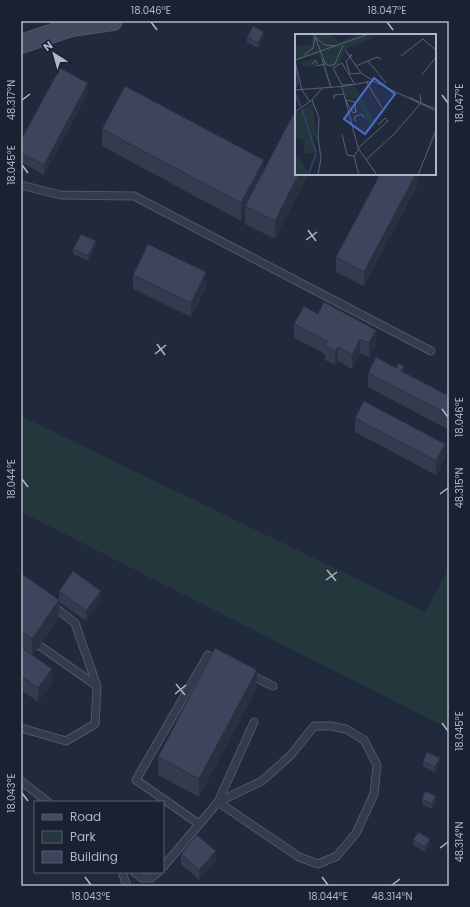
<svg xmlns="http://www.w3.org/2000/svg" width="470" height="907" viewBox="0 0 470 907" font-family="Poppins,sans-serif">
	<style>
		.green { fill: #23373d }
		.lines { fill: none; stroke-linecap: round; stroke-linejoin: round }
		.lane-casing { stroke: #505667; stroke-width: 9 }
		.secondary-casing { stroke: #505667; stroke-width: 20 }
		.lane { stroke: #353b4c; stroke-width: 7 }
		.secondary { stroke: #434a60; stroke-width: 18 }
		.wall { fill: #343b4f }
		.shaded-wall { fill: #2b3040 }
		.building { fill: #3d455c; stroke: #2b3040 }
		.ticks { fill: none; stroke: #b0b6c8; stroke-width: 1.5 }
		.inset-river { fill: none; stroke: #323f62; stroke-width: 2 }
		.inset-road { fill: none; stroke: #5a6174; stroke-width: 1 }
		.view { fill: #496dd3; fill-opacity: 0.15; stroke: #496dd3; stroke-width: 2 }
		.inset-edge { fill: none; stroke: #b0b6c8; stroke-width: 2 }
		.neatline { fill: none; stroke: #b0b6c8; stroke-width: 1.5 }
		.ticks-label { font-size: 10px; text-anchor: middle; fill: #b0b6c8 }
	</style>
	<rect width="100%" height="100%" fill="#21293c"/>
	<path class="green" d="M21 416 425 612 449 568V729L21 512Z"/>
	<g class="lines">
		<defs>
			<path id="lane" d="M21 185 60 195 134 196 431 351
				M52 605 75 623 97 686
				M250 675 273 686
				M314 726H331L346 729 364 740 377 765 374 794 356 833 337 856 318 864 299 857 218 802 262 781 291 755Z
				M21 728 66 741 95 724 97 686 40 646
				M21 781 48 802
				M199 824 136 780 208 655 219 660
				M163 867 218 802 254 722
				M122 872 127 886
				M134 872 142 878H151L158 872"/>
			<path id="secondary" d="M21 44 71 27 113 21"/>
		</defs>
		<use href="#lane" class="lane-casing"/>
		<use href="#secondary" class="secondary-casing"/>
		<use href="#lane" class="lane"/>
		<use href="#secondary" class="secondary"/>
	</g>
	<path class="wall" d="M247 37H264L258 48 247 42Z
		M88 93 44 175 21 162V140Z
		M296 109 275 239 245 224V212L241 221 102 146V129L264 170Z
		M418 174V184L364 286 336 272V257Z
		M96 246 88 261 73 254V249Z
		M133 275 206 287 191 317 133 289Z
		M304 306 376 344 369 357 360 353 352 369 338 361 335 365 325 360V354L294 338V324Z
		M404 372 449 396V430L368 387V373Z
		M355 418 445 458 436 475 355 432Z
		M21 573 59 600V591L101 601 86 621 59 602V618L33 655 52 683 38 702 21 690Z
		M257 688 199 797 158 775V757Z
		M423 761 440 763 435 773 423 766Z
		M422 799 436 801 432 809 422 804Z
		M413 840 430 844 425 852 413 845Z
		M181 854 216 861 199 880 181 864Z"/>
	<path class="shaded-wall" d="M264 32V37L258 48V43Z
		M88 83V93L44 175V165Z
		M264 160V178L245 206V212L241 221V203Z
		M299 174H309L275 239V221Z
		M416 174H418V184L364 286V272Z
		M96 241V246L88 261V256Z
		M206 272V287L191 317V303Z
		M376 330V344L369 357V343Z
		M360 339V353L352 369V355Z
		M338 347V361L335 365V351Z
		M404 366V380L401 371Z
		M445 444V458L436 475V461Z
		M101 591V601L86 621V611Z
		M59 600V618L32 657V639Z
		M52 669V683L38 702V688Z
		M257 670V688L199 797V779Z
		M440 758V763L435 773V767Z
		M436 796V801L432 809V804Z
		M430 839V844L425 852V847Z
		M216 851V861L199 880V870Z"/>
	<path class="building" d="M253 26 264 32 258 43 247 37Z
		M60 68 88 83 44 165 21 153V140Z
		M125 86 264 160 241 203 102 129Z
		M296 109V174H299L275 221 245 206Z
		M380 174H416L364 272 336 257Z
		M81 234 96 241 88 256 73 249Z
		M148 244 206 272 191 303 133 275Z
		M324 302 376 330 369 343 360 339 352 355 338 347 335 351 325 346 327 341 294 324 304 306 318 314Z
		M376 357 396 368 399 363 404 366 401 371 449 396V415L368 373Z
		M364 401 445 444 436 461 355 418Z
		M73 571 101 591 86 611 59 591Z
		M21 573 59 600 32 639 21 631Z
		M21 647 52 669 38 688 21 676Z
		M215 648 257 670 199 779 158 757Z
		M427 752 440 758 435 767 423 761Z
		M425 791 436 796 432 804 422 799Z
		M418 832 430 839 425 847 413 840Z
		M197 835 216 851 199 870 181 854Z"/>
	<path class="ticks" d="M151 22 157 30M387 22 393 30M442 95 448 103M22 100 30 94M22 165 28 173M308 230 316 241M306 240 317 232M157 344 165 355M155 354 166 345M442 409 448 417M22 479 28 487M440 494 448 488M327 570 336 581M326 580 337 572M176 684 185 695M175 694 186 685M442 723 448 731M22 793 28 801M440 848 448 842M85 877 91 885M322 877 328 885M392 885 400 879"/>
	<g transform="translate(295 34)">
		<rect width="141" height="141" fill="#21293c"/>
		<path d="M16 0H37L44 8 63 0H86L49 16 47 25 42 32H30L38 54 35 55 24 20 0 28V12L17 11ZM20 24 22 33 7 32V28ZM60 52 78 86 99 69 87 81 77 96 62 64 51 65 48 54ZM17 69 20 73 18 75 23 107H20L19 103 4 105 0 102V79ZM17 104 19 119 10 120 8 105ZM4 122 12 137V141H0V124Z" fill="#23373d"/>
		<path class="inset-river" d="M0 54 3 48 0 32M0 60 6 73M7 75 21 119M13 141 21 120"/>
		<path class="inset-road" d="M19 0 30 29M20 3 30 11 41 12M50 16 66 39 77 46M9 21 18 14 20 3M53 21H57L51 27 55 40 66 39M106 22 128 5 141 16M27 25 36 54M0 26 74 0M0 27 7 56 15 68M73 27 91 49M30 29 34 32 40 30 48 11M17 30 21 26 23 32 29 30M61 32 82 23 86 25M127 41 141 23M71 47 87 74M59 49 47 29 38 34 47 51 60 50M47 53 63 114 82 141M0 56 52 52 78 47 141 77M114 63 126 69 125 60M39 65V61L49 60M17 66 24 84 23 103 26 124 23 141M51 66 60 68 61 78M51 67 58 79 61 78 60 74M0 78 17 66 27 54M61 88 59 83 67 80 69 84M47 100 52 121 59 122M63 114 93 87 90 84 83 91M64 115 59 122 64 141M71 126 100 99 126 69 141 75M123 141 141 96"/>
		<path class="view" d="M79 44 100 60 70 100 49 85Z"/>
		<rect width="141" height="141" class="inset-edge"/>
	</g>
	<rect width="470" height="907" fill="none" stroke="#1a2131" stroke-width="44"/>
	<rect x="34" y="801" width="130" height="72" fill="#1a2131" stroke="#565d6d"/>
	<rect x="42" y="814" width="20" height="6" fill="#434a60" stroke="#565d6d"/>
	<text x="70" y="821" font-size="12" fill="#b0b6c8">Road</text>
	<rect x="42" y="831" width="20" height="12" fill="#23373d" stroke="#565d6d"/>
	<text x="70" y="841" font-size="12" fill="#b0b6c8">Park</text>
	<rect x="42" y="851" width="20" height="12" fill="#3d455c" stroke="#565d6d"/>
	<text x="70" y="861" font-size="12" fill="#b0b6c8">Building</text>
	<g transform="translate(54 54) rotate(323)" stroke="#1a2131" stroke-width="3" paint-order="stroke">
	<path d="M0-3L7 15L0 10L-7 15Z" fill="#b0b6c8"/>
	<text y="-6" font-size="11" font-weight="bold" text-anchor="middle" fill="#b0b6c8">N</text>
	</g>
	<rect x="22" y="22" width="426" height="863" class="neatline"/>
	<g class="ticks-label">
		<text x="151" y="14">18.046°E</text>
		<text x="387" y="14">18.047°E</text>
		<text transform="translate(11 100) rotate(-90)" y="4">48.317°N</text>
		<text transform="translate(459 103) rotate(-90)" y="4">18.047°E</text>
		<text transform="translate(11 165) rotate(-90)" y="4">18.045°E</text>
		<text transform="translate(459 417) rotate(-90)" y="4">18.046°E</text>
		<text transform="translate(11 479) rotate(-90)" y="4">18.044°E</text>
		<text transform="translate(459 488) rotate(-90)" y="4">48.315°N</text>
		<text transform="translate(459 731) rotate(-90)" y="4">18.045°E</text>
		<text transform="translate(11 793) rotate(-90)" y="4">18.043°E</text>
		<text transform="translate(459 842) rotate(-90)" y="4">48.314°N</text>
		<text x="91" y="900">18.043°E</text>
		<text x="328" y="900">18.044°E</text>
		<text x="392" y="900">48.314°N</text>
	</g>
</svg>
